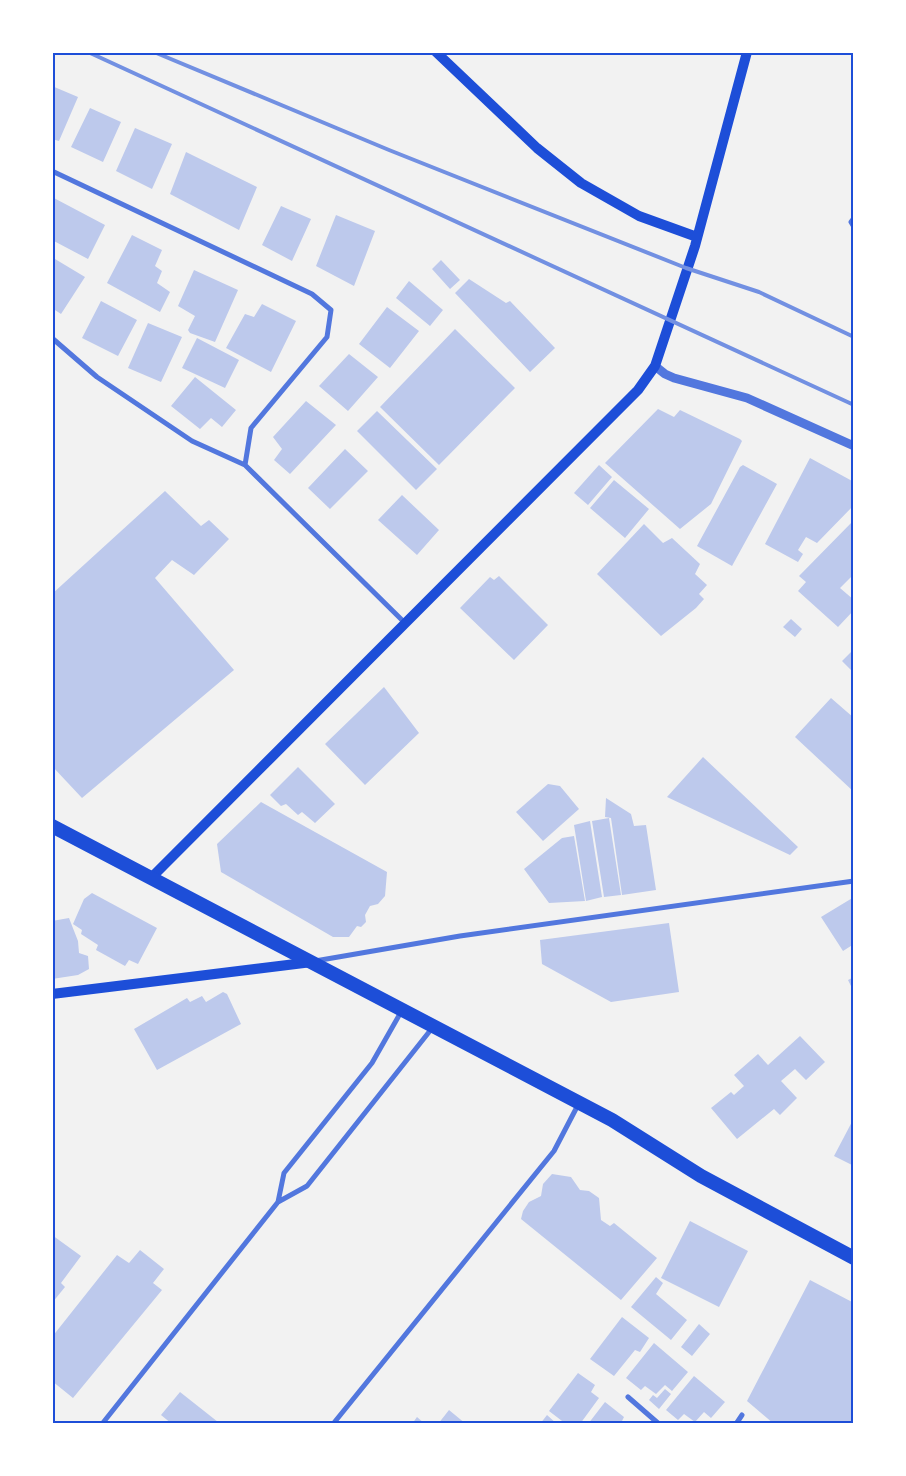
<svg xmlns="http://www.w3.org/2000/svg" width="906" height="1476" viewBox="0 0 906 1476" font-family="'Alegreya Sans',sans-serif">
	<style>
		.building { fill: #bdc9ec }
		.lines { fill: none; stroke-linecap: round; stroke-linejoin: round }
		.minor { stroke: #5277de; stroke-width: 5 }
		.tertiary { stroke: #5277de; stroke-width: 9 }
		.secondary { stroke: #1d4ed8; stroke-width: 10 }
		.trunk { stroke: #1d4ed8; stroke-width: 14 }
		.rail { stroke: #7290e2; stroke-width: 4 }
		.neatline { fill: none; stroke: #1d4ed8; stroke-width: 2 }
	</style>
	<rect width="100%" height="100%" fill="#f2f2f2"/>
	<path class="building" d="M52 86 78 97 59 141 52 139Z
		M90 108 121 122 103 162 71 147Z
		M135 128 172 144 152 189 116 171Z
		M186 152 257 187 239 230 170 194Z
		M52 197 105 225 88 259 52 240Z
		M281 206 311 219 292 261 262 245Z
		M336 215 375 231 354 286 316 266Z
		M132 235 162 250 155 266 162 271 157 283 170 292 160 312 107 283Z
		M55 259 85 277 61 314 52 308V264Z
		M441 260 460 280 450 289 432 269Z
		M194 270 238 290 215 342 190 333 188 330 195 316 178 306Z
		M469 279 506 303 510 301 555 348 530 372 455 293Z
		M409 281 443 310 430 326 396 298Z
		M101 301 137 320 118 356 82 338Z
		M262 304 296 321 271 372 226 348 245 314 254 317Z
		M387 307 419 331 390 368 359 344Z
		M148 323 182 337 161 382 128 368Z
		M455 329 515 388 439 465 380 407Z
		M197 338 239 360 225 388 182 368Z
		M349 354 378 377 348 411 319 386Z
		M195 377 236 410 222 427 211 418 200 429 171 406Z
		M306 401 336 425 290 474 274 460 282 449 273 437Z
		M658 409 674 417 680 410 740 439 742 441 711 504 680 529 605 463Z
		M377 411 437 469 416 490 357 431Z
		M345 449 368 471 330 509 308 488Z
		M810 458 854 482V505L817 543 806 537 798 550 803 554 798 562 765 544Z
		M599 465 612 477 588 505 574 493Z
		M743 465 777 484 732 566 697 546 740 467Z
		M614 480 649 509 625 538 590 508Z
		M165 491 201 526 209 520 229 539 194 575 172 560 155 578 234 670 82 798 52 766V594Z
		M402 495 439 530 417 555 378 520Z
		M854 520V574L840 588 854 600V610L838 627 798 591 806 582 799 576Z
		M644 524 663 543 672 538 700 564 695 574 707 585 699 594 704 599 696 608 661 636 597 574Z
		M499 576 548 625 514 660 460 608 490 577 494 580Z
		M791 619 802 629 795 637 783 627Z
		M854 649V673L842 661Z
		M384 687 419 733 365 785 325 744Z
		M831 698 854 718V792L795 737Z
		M703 757 798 847 790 855 667 797Z
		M298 767 335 804 315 823 302 812 298 815 286 804 281 806 270 795Z
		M548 784 560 786 579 809 543 841 516 812Z
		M606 798 631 814 634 826 646 825 656 890 622 895 611 818 605 817Z
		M261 802 387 872 385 896 378 904 370 906 365 915 366 922 361 927 357 926 349 937H333L221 872 217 844Z
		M609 818 621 895 604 897 592 821Z
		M590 821 602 897 586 901 574 825Z
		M574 836 585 901 549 903 524 869 562 838Z
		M92 893 157 928 138 964 129 960 125 966 96 950 98 945 81 934 82 930 73 924 84 899Z
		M854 897V944L843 951 821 917Z
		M69 918 78 941 79 953 88 956 89 969 78 975 52 979V921Z
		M669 923 679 992 611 1002 542 964 540 940Z
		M854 977V992L848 980Z
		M223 992 227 994 241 1024 157 1070 134 1029 187 998 190 1002 202 996 206 1002Z
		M800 1036 825 1062 806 1080 795 1069 781 1081 797 1098 780 1115 774 1109 737 1139 711 1108 731 1092 734 1095 744 1086 734 1075 758 1054 768 1065Z
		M854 1118V1166L834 1156Z
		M552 1174 571 1177 580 1190 589 1191 599 1198 601 1220 610 1226 614 1223 657 1258 621 1300 521 1219 523 1211 529 1202 541 1196 543 1184Z
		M690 1221 748 1251 719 1307 661 1278Z
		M52 1235 81 1256 61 1283 65 1287 52 1303Z
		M140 1250 164 1269 153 1283 162 1290 73 1398 52 1381V1337L117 1255 129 1263Z
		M656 1277 663 1283 656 1294 687 1320 671 1340 631 1307Z
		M810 1280 854 1303V1424H774L747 1401Z
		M622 1317 649 1338 640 1352 635 1350 614 1376 590 1359Z
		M699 1324 710 1334 692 1356 681 1347Z
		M654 1343 688 1372 672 1391 665 1385 656 1394 645 1386 641 1390 626 1378Z
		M578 1373 595 1385 591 1392 599 1398 580 1424H566L549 1411Z
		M694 1376 725 1402 711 1418 704 1412 695 1422 684 1414 678 1420 666 1410Z
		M665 1389 671 1394 659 1409 649 1400 653 1395 657 1398Z
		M180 1392 218 1422 217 1424H172L161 1415Z
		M605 1402 624 1417 622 1421 625 1424H588Z
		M449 1410 466 1424H438Z
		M547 1415 557 1424H540Z
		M417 1417 425 1424H412Z"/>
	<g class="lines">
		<path class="minor" d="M52 171 312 294 331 310 327 337 251 428 245 465 405 623
			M854 218 851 222 854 227
			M52 338 97 377 192 441 245 465
			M315 961 460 936 854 881
			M278 1202 284 1173 372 1063 401 1012
			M628 1397 659 1424
			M102 1424 278 1202 307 1186 433 1027
			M333 1424 554 1151 579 1103
			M736 1424 742 1415"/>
		<path class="tertiary" d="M655 366 665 374 674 378 747 398 854 446"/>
		<path class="secondary" d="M436 52 537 148 581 183 639 216 697 237
			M151 878 638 390 655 366 695 246 747 52
			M52 994 312 962"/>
		<path class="trunk" d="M52 826 612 1120 701 1176 854 1258"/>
		<path class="rail" d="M88 52 854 405
			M154 52 389 150 686 268 759 292 854 337"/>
	</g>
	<rect width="906" height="1476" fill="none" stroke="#ffffff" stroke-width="108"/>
	<rect x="54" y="54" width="798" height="1368" class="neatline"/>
</svg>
